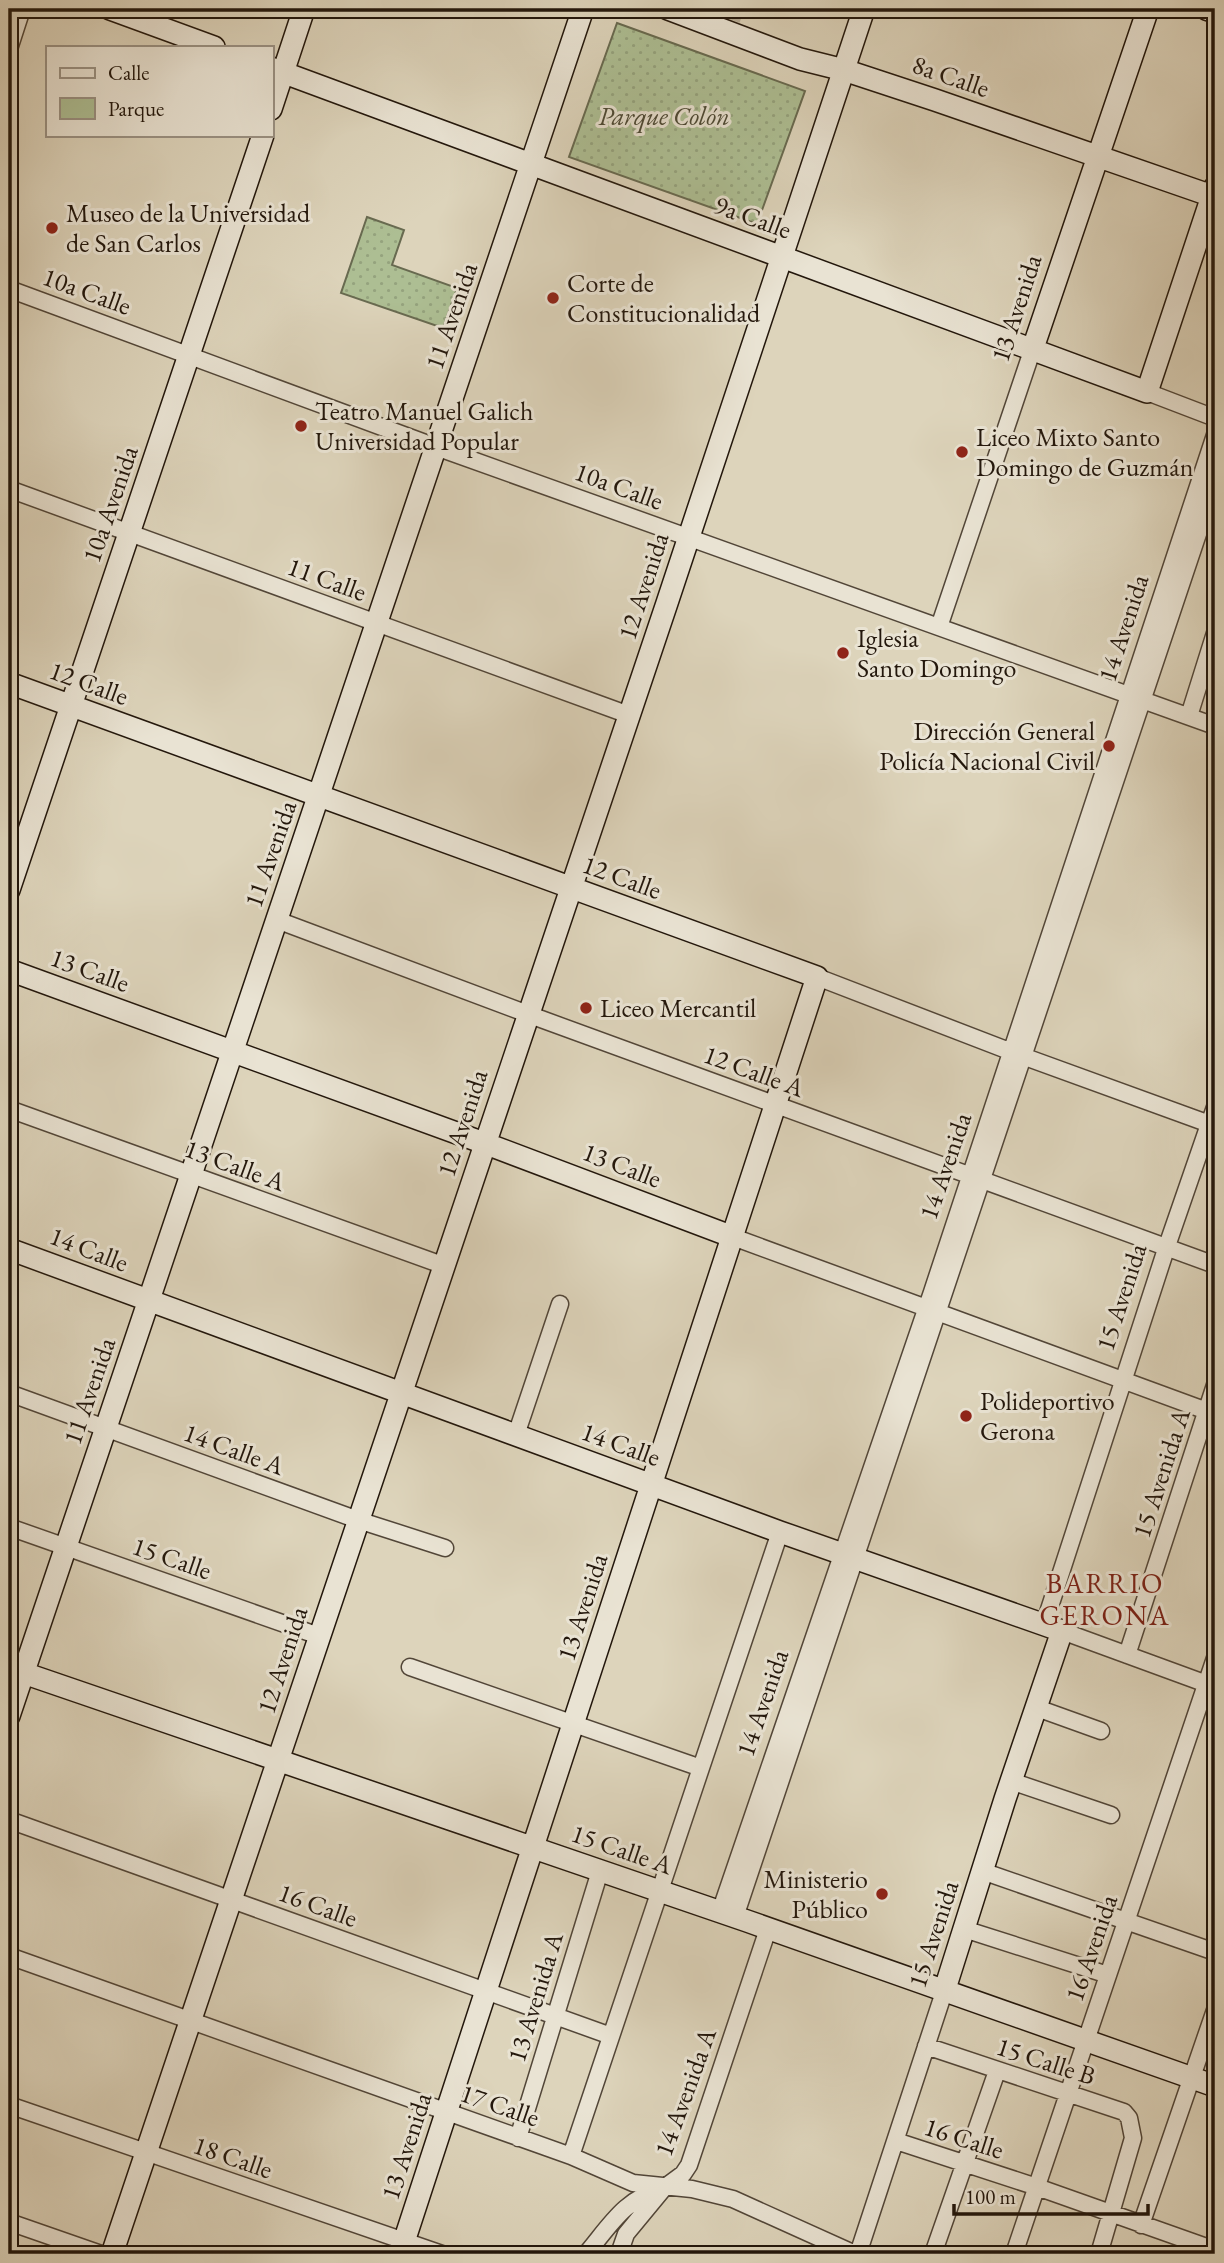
<svg xmlns="http://www.w3.org/2000/svg" width="1224" height="2263" viewBox="0 0 1224 2263" font-family="'EB Garamond',serif">
	<style>
		.green { fill: url(#green-dots); stroke: #686a50; stroke-width: 2 }
		.lines { fill: none; stroke-linecap: round; stroke-linejoin: round }
		.street-tunnel { stroke: #b8ae98; stroke-width: 16; stroke-dasharray: 16 8; stroke-linecap: butt }
		.street-casing { stroke: #524638; stroke-width: 19 }
		.secondary-casing { stroke: #23170c; stroke-width: 24 }
		.street { stroke: #e9e3d3; stroke-width: 16 }
		.secondary { stroke: #e9e3d3; stroke-width: 21 }
		.poi-dot { fill: #8f2418; stroke: #e9e3d3; stroke-width: 2.5 }
		.labels { text-anchor: middle; dominant-baseline: central; stroke-width: 6; stroke-linejoin: round; paint-order: stroke }
		.street-label { font-size: 26px; fill: #23170c; stroke: #e9e3d3 }
		.park-label { font-size: 26px; font-style: italic; fill: #4c4934; stroke: #e9e3d3 }
		.poi-label { font-size: 26px; fill: #23170c; stroke: #e9e3d3; text-anchor: start }
		.neighbourhood-label { font-size: 28px; letter-spacing: 2px; fill: #7a1f14; stroke: #e9e3d3 }
	</style>
	<defs>
		<pattern id="green-dots" width="8" height="8" patternUnits="userSpaceOnUse" patternTransform="scale(1.75)"><rect width="8" height="8" fill="#adbe93"/><path d="M2 2h.1M6 6h.1" fill="none" stroke="#95a37e" stroke-width="1.8" stroke-linecap="round"/></pattern>
	</defs>
	<rect width="100%" height="100%" fill="#ddd4bb"/>
	<filter id="stains"><feTurbulence type="fractalNoise" baseFrequency=".00286" numOctaves="4"/><feColorMatrix values="0 0 0 0 .2 0 0 0 0 .09 0 0 0 0 .02 0 0 0 .5 -.17"/></filter>
	<radialGradient id="worn" r=".72"><stop offset=".6" stop-color="#630" stop-opacity="0"/><stop offset="1" stop-color="#630" stop-opacity=".3"/></radialGradient>
	<path class="green" d="M617 23 805 91 757 224 569 157Z
		M367 217 404 230 392 265 457 288 443 328 341 293Z"/>
	<g class="lines">
		<path class="street-tunnel" d="M732 20 736 9"/>
		<defs>
			<path id="street" d="M9 49 22 9
				M9 289 436 447 1215 726
				M1147 392 1215 418
				M9 489 629 715
				M939 627 1032 351
				M1189 716 1215 633
				M277 920 541 1019 1215 1265
				M817 977 1017 1054 1215 1126
				M9 1109 445 1266
				M733 1237 1215 1414
				M9 1393 358 1520 445 1548
				M516 1435 560 1304
				M9 1527 319 1636
				M1044 1625 1167 1246 1215 1107
				M1062 1631 1215 1687
				M1127 1655 1215 1385
				M410 1667 701 1768
				M1037 1708 1101 1731
				M1011 1781 1111 1815
				M9 1820 611 2036
				M982 1871 1215 1952
				M720 1912 932 1292 1215 435
				M735 1917 1215 483
				M964 1929 1108 1975
				M9 1956 571 2156 633 2183 692 2189 733 2199 855 2254
				M926 2046 1124 2112 1129 2118 1133 2138 1099 2254
				M9 2105 442 2254
				M518 2138 600 1871
				M896 2141 1037 2187 1215 2250
				M571 2156 780 1532
				M9 2222 101 2254
				M1141 2225 1215 2010
				M586 2254C609 2227 625 2198 662 2189
				M619 2254 626 2234 664 2188 683 2174 689 2165 768 1929
				M858 2254 944 1992
				M933 2254 997 2071
				M1014 2254 1215 1658"/>
			<path id="secondary" d="M110 9 214 47
				M668 9 800 59 844 70 935 100 1215 197
				M1206 9 1215 12
				M271 68 1147 392 1215 187
				M271 109 304 9
				M1032 351 1148 9
				M9 683 817 977 400 2254
				M9 890 263 135
				M9 970 484 1143 733 1237
				M9 1249 780 1532 1062 1631 1005 1799 944 1992
				M9 1668 747 1921 1215 2086
				M9 1716 583 9
				M112 2254 667 603 864 9"/>
		</defs>
		<use href="#street" class="street-casing"/>
		<use href="#secondary" class="secondary-casing"/>
		<use href="#street" class="street"/>
		<use href="#secondary" class="secondary"/>
	</g>
	<g class="poi-dot">
		<circle cx="52" cy="228" r="7"/>
		<circle cx="553" cy="298" r="7"/>
		<circle cx="301" cy="426" r="7"/>
		<circle cx="962" cy="452" r="7"/>
		<circle cx="843" cy="653" r="7"/>
		<circle cx="1109" cy="746" r="7"/>
		<circle cx="586" cy="1008" r="7"/>
		<circle cx="966" cy="1416" r="7"/>
		<circle cx="882" cy="1894" r="7"/>
	</g>
	<g class="labels">
		<g class="street-label">
			<text transform="translate(951 76) rotate(19)">8a Calle</text>
			<text transform="translate(753 217) rotate(20)">9a Calle</text>
			<text transform="translate(87 291) rotate(20)">10a Calle</text>
			<text transform="translate(1016 308) rotate(-72)">13 Avenida</text>
			<text transform="translate(451 316) rotate(-71)">11 Avenida</text>
			<text transform="translate(619 486) rotate(20)">10a Calle</text>
			<text transform="translate(110 504) rotate(-71)">10a Avenida</text>
			<text transform="translate(327 579) rotate(20)">11 Calle</text>
			<text transform="translate(643 586) rotate(-72)">12 Avenida</text>
			<text transform="translate(1123 628) rotate(-72)">14 Avenida</text>
			<text transform="translate(89 683) rotate(20)">12 Calle</text>
			<text transform="translate(270 854) rotate(-71)">11 Avenida</text>
			<text transform="translate(622 877) rotate(20)">12 Calle</text>
			<text transform="translate(90 970) rotate(20)">13 Calle</text>
			<text transform="translate(754 1071) rotate(20)">12 Calle A</text>
			<text transform="translate(462 1123) rotate(-72)">12 Avenida</text>
			<text transform="translate(235 1165) rotate(20)">13 Calle A</text>
			<text transform="translate(622 1165) rotate(21)">13 Calle</text>
			<text transform="translate(945 1166) rotate(-71)">14 Avenida</text>
			<text transform="translate(89 1249) rotate(21)">14 Calle</text>
			<text transform="translate(1121 1297) rotate(-72)">15 Avenida</text>
			<text transform="translate(89 1391) rotate(-71)">11 Avenida</text>
			<text transform="translate(621 1444) rotate(20)">14 Calle</text>
			<text transform="translate(234 1449) rotate(20)">14 Calle A</text>
			<text transform="translate(1161 1473) rotate(-72)">15 Avenida A</text>
			<text transform="translate(172 1558) rotate(19)">15 Calle</text>
			<text transform="translate(582 1607) rotate(-72)">13 Avenida</text>
			<text transform="translate(282 1660) rotate(-72)">12 Avenida</text>
			<text transform="translate(762 1703) rotate(-71)">14 Avenida</text>
			<text transform="translate(622 1849) rotate(19)">15 Calle A</text>
			<text transform="translate(318 1905) rotate(20)">16 Calle</text>
			<text transform="translate(933 1934) rotate(-72)">15 Avenida</text>
			<text transform="translate(1091 1948) rotate(-71)">16 Avenida</text>
			<text transform="translate(535 1997) rotate(-73)">13 Avenida A</text>
			<text transform="translate(1046 2061) rotate(18)">15 Calle B</text>
			<text transform="translate(685 2092) rotate(-70)">14 Avenida A</text>
			<text transform="translate(500 2105) rotate(19)">17 Calle</text>
			<text transform="translate(964 2138) rotate(18)">16 Calle</text>
			<text transform="translate(406 2146) rotate(-72)">13 Avenida</text>
			<text transform="translate(233 2157) rotate(19)">18 Calle</text>
		</g>
		<g class="park-label">
			<text x="664" y="116">Parque Colón</text>
		</g>
		<g class="poi-label">
			<text x="66" y="213">Museo de la Universidad<tspan x="66" dy="30">de San Carlos</tspan></text>
			<text x="567" y="283">Corte de<tspan x="567" dy="30">Constitucionalidad</tspan></text>
			<text x="315" y="411">Teatro Manuel Galich<tspan x="315" dy="30">Universidad Popular</tspan></text>
			<text x="976" y="437">Liceo Mixto Santo<tspan x="976" dy="30">Domingo de Guzmán</tspan></text>
			<text x="857" y="638">Iglesia<tspan x="857" dy="30">Santo Domingo</tspan></text>
			<text x="1095" y="731" text-anchor="end">Dirección General<tspan x="1095" dy="30">Policía Nacional Civil</tspan></text>
			<text x="600" y="1008">Liceo Mercantil</text>
			<text x="980" y="1401">Polideportivo<tspan x="980" dy="30">Gerona</tspan></text>
			<text x="868" y="1879" text-anchor="end">Ministerio<tspan x="868" dy="30">Público</tspan></text>
		</g>
		<g class="neighbourhood-label">
			<text x="1105" y="1583">BARRIO<tspan x="1105" dy="32">GERONA</tspan></text>
		</g>
	</g>
	<rect width="1224" height="2263" fill="none" stroke="#ddd4bb" stroke-width="35"/>
	<rect x="10" y="10" width="1203" height="2242" fill="none" stroke="#23170c" stroke-width="3.5"/>
	<rect x="18" y="18" width="1189" height="2228" fill="none" stroke="#23170c" stroke-width="2"/>
	<rect x="46" y="46" width="228" height="91" fill="#e9e3d3" stroke="#9a9183" stroke-width="2"/>
	<rect x="60" y="68" width="35" height="10" fill="#e9e3d3" stroke="#9a9183" stroke-width="2"/>
	<text x="108" y="80" font-size="21" fill="#23170c">Calle</text>
	<rect x="60" y="98" width="35" height="21" fill="#adbe93" stroke="#9a9183" stroke-width="2"/>
	<text x="108" y="116" font-size="21" fill="#23170c">Parque</text>
	<path d="M954 2204v10h194v-10" fill="none" stroke="#23170c" stroke-width="3.5"/>
	<text x="965" y="2204" font-size="21" fill="#23170c" stroke="#e9e3d3" stroke-width="5" paint-order="stroke">100 m</text>
	<rect width="100%" height="100%" filter="url(#stains)"/>
	<rect width="100%" height="100%" fill="url(#worn)"/>
</svg>
